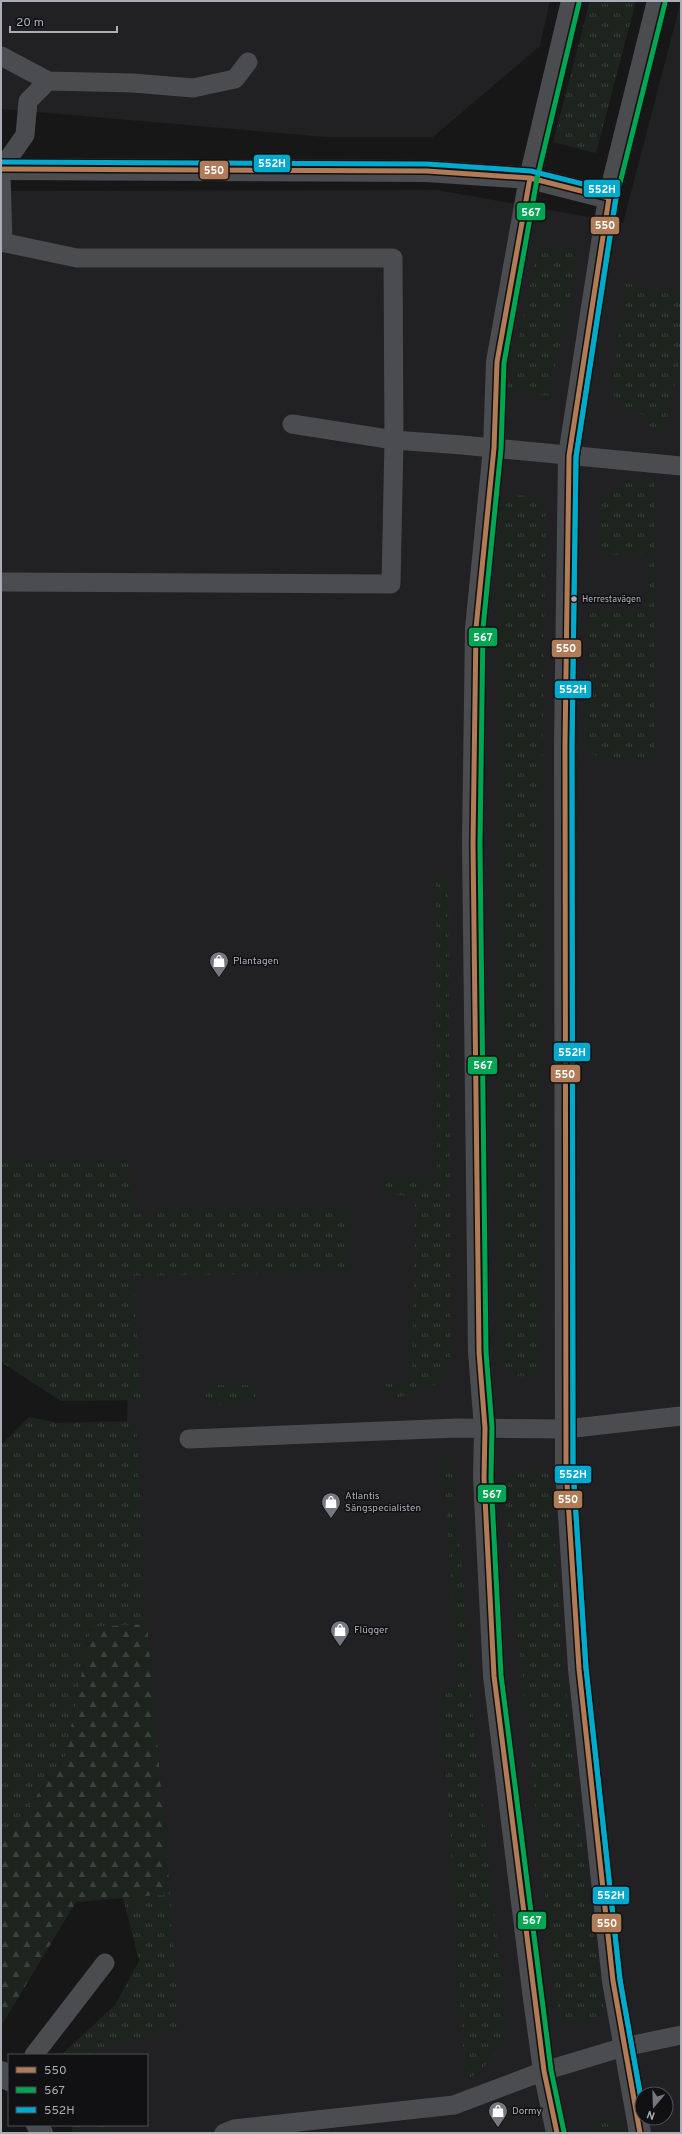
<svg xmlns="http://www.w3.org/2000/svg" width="682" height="2134" viewBox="0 0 682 2134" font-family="Overpass,sans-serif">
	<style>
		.built { fill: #212123; fill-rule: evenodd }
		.grass { fill: url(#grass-tufts) }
		.forest { fill: url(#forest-firs) }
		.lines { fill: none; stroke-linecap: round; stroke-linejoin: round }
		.service { stroke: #4b4c50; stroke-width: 19 }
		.minor { stroke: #4b4c50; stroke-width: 22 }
		.bus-1-casing { stroke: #111113; stroke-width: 8 }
		.bus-2-casing { stroke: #111113; stroke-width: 8 }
		.bus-3-casing { stroke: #111113; stroke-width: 8 }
		.bus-1 { stroke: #b07c57; stroke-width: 5 }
		.bus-2 { stroke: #00a651; stroke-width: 5 }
		.bus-3 { stroke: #00a9ce; stroke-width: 5 }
		.bus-dot { fill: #a8adb8; stroke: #111113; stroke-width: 1.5 }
		.labels { text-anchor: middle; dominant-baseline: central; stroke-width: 3; stroke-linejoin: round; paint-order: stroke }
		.bus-label { font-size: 9px; fill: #a8adb8; stroke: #111113; text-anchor: start }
		.poi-label { font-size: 10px; fill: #a8adb8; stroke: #111113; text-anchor: start }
		.line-badge { stroke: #111113; stroke-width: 1.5 }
		.badge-label { font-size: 11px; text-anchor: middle; font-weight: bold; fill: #fff }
	</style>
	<defs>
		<pattern id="grass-tufts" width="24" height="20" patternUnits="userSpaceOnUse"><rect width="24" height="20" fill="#1d241e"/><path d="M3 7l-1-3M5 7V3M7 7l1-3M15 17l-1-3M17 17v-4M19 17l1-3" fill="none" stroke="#3b413d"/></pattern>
		<pattern id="forest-firs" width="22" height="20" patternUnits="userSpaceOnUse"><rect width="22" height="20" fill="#1d241e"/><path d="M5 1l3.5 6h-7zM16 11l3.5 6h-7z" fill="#3b413d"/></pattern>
	</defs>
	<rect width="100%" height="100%" fill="#171717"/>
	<path class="built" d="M1 1H550L540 46 433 137H325L1 109Z
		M681 1V2133H84L82 2125H147V2055H79L171 2010 127 1419 130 1161 1 1160V191L437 190 623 223ZM642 2094H666V2118H642Z"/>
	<path class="grass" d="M590 1H636L596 153 553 142Z
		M539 245 579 254 549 396 507 391Z
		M625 283 681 294V356L664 432 643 425 644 415 620 406 612 392Z
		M641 477 655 479V758L597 757 588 750 590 612H647L648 553 599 556 596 551 602 504 619 487Z
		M527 495 545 497 546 503 542 778 541 1366C535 1383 513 1375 500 1370V503L505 496Z
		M436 876 448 877 451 1360 449 1371 436 1384 413 1394 398 1397 388 1394 384 1384 412 1383 415 1196 380 1194 381 1179H437Z
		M1 1160H130L132 1214 350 1207 349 1272 133 1276 141 1400 61 1401 1 1362Z
		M205 1385H256V1398L248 1403 206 1404Z
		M29 1417 58 1423 136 1421 147 1624 91 1627 65 1757 1 1845V1445Z
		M443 1457 451 1461 465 1599 472 1709 504 2002C504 2011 507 2026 504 2036 497 2056 483 2071 465 2081L441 1690 458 1688Z
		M543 1469 551 1477C560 1655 578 1833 604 2009L597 2018 566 2022 559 2014 555 1989 509 1557 504 1481 509 1471Z
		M170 1894 179 2027 91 2053 92 2055H61L115 2005 139 1961 123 1898Z
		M618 2120 626 2127 628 2133H582L589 2124Z
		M71 2125H105L107 2133H73Z"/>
	<path class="forest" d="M147 1624 170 1894 76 1902 1 2026V1845L65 1757 91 1627Z"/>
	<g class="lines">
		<path class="service" d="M1 56 48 81
			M1 169 25 135 28 101 48 81 133 83 193 88 235 79 248 62
			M1 173 3 242
			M1 242 77 258H393L394 440 391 584 1 582
			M292 424 394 440 462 445 681 466
			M189 1439 457 1428 566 1429 681 1416
			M34 2055 105 1963
			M224 2133 234 2129 454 2105 544 2071 624 2047 681 2035"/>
		<path class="minor" d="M1 169 427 171 530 178 609 198
			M1 2072 9 2080
			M37 2125 42 2133
			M557 2133 544 2071 533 1991 494 1676 484 1478 485 1428 479 1352 473 844 476 628 494 448 497 362 530 178 572 1
			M640 2133 613 1981 579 1669 566 1469 565 745 569 456 609 198 658 1"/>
		<defs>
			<path id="bus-1" d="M1 169 427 171 530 178 609 198 569 456 565 745 566 1469 579 1669 613 1981 640 2133
				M530 178 497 362 494 448 476 628 473 844 479 1352 485 1428 484 1478 494 1676 544 2071 557 2133"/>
			<path id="bus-2" d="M642 2104 620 1980 586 1668 573 1469 572 745 576 457 616 199 665 3
				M564 2132 551 2070 501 1675 491 1478 492 1427 486 1352 480 844 483 628 501 449 504 363 537 179 579 3"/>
			<path id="bus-3" d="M1 162 427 164 531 171 611 191 616 196 576 457 572 745 573 1469 586 1668 620 1980 642 2104"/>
		</defs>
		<use href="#bus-1" class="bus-1-casing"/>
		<use href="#bus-2" class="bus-2-casing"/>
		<use href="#bus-3" class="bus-3-casing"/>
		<use href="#bus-1" class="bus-1"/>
		<use href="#bus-2" class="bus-2"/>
		<use href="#bus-3" class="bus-3"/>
	</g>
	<defs>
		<symbol id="shop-pin" viewBox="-11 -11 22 30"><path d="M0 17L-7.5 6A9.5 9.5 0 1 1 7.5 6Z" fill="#757880" stroke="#111113"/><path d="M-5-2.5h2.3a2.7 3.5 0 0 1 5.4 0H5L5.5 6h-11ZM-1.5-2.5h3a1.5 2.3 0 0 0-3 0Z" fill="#fff"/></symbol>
	</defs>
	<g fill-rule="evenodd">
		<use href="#shop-pin" x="208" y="950" width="22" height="30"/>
		<use href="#shop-pin" x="320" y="1491" width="22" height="30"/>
		<use href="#shop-pin" x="329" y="1619" width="22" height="30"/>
		<use href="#shop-pin" x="487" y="2100" width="22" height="30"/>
	</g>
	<circle class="bus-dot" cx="574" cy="599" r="3.5"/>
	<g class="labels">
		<g class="bus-label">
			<text x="582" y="599">Herrestavägen</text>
		</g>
		<g class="poi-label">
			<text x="233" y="961">Plantagen</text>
			<text x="345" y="1496">Atlantis<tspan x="345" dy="12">Sängspecialisten</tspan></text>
			<text x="354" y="1630">Flügger</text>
			<text x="512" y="2111">Dormy</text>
		</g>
	</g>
	<g class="line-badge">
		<rect x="253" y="154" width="38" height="19" rx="4" fill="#00a9ce"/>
		<rect x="199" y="160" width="30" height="20" rx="4" fill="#b07c57"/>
		<rect x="583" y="179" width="38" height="19" rx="4" fill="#00a9ce"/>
		<rect x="516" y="202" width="30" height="19" rx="4" fill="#00a651"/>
		<rect x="590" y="216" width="30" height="19" rx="4" fill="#b07c57"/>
		<rect x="468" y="627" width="30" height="20" rx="4" fill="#00a651"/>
		<rect x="551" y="639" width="31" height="19" rx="4" fill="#b07c57"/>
		<rect x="554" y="680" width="38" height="19" rx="4" fill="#00a9ce"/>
		<rect x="553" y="1042" width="38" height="20" rx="4" fill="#00a9ce"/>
		<rect x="467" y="1056" width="31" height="19" rx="4" fill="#00a651"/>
		<rect x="550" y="1064" width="31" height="19" rx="4" fill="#b07c57"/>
		<rect x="554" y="1465" width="38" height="19" rx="4" fill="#00a9ce"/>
		<rect x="477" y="1484" width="30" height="19" rx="4" fill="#00a651"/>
		<rect x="553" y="1490" width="30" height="19" rx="4" fill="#b07c57"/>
		<rect x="592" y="1886" width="38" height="19" rx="4" fill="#00a9ce"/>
		<rect x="517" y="1911" width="30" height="19" rx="4" fill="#00a651"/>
		<rect x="591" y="1913" width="31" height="20" rx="4" fill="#b07c57"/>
	</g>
	<g class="badge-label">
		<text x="272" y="167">552H</text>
		<text x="214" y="174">550</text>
		<text x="602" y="193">552H</text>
		<text x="531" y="216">567</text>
		<text x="605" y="229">550</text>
		<text x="483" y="641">567</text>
		<text x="566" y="652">550</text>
		<text x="573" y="693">552H</text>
		<text x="572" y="1056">552H</text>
		<text x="483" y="1069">567</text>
		<text x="565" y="1078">550</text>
		<text x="573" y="1478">552H</text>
		<text x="492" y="1498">567</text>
		<text x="568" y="1503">550</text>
		<text x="611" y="1899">552H</text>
		<text x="532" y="1924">567</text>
		<text x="607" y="1927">550</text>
	</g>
	<rect width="682" height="2134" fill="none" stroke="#a8adb8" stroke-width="4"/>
	<rect x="8" y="2054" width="140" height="72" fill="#111113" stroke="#4d4f55"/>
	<rect x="16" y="2067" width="20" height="6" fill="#b07c57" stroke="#4d4f55"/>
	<text x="44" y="2074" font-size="12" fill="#a8adb8">550</text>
	<rect x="16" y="2087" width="20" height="6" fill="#00a651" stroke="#4d4f55"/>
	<text x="44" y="2094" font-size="12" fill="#a8adb8">567</text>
	<rect x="16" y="2107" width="20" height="6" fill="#00a9ce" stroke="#4d4f55"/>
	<text x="44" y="2114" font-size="12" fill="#a8adb8">552H</text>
	<g transform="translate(654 2106) rotate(199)"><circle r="19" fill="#111113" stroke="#4d4f55"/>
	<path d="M0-3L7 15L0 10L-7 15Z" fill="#757880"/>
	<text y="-6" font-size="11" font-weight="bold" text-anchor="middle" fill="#a8adb8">N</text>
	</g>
	<path d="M10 26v6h107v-6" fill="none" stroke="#a8adb8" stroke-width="2"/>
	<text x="16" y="26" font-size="12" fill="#a8adb8" stroke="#111113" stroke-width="3" paint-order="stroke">20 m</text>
</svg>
